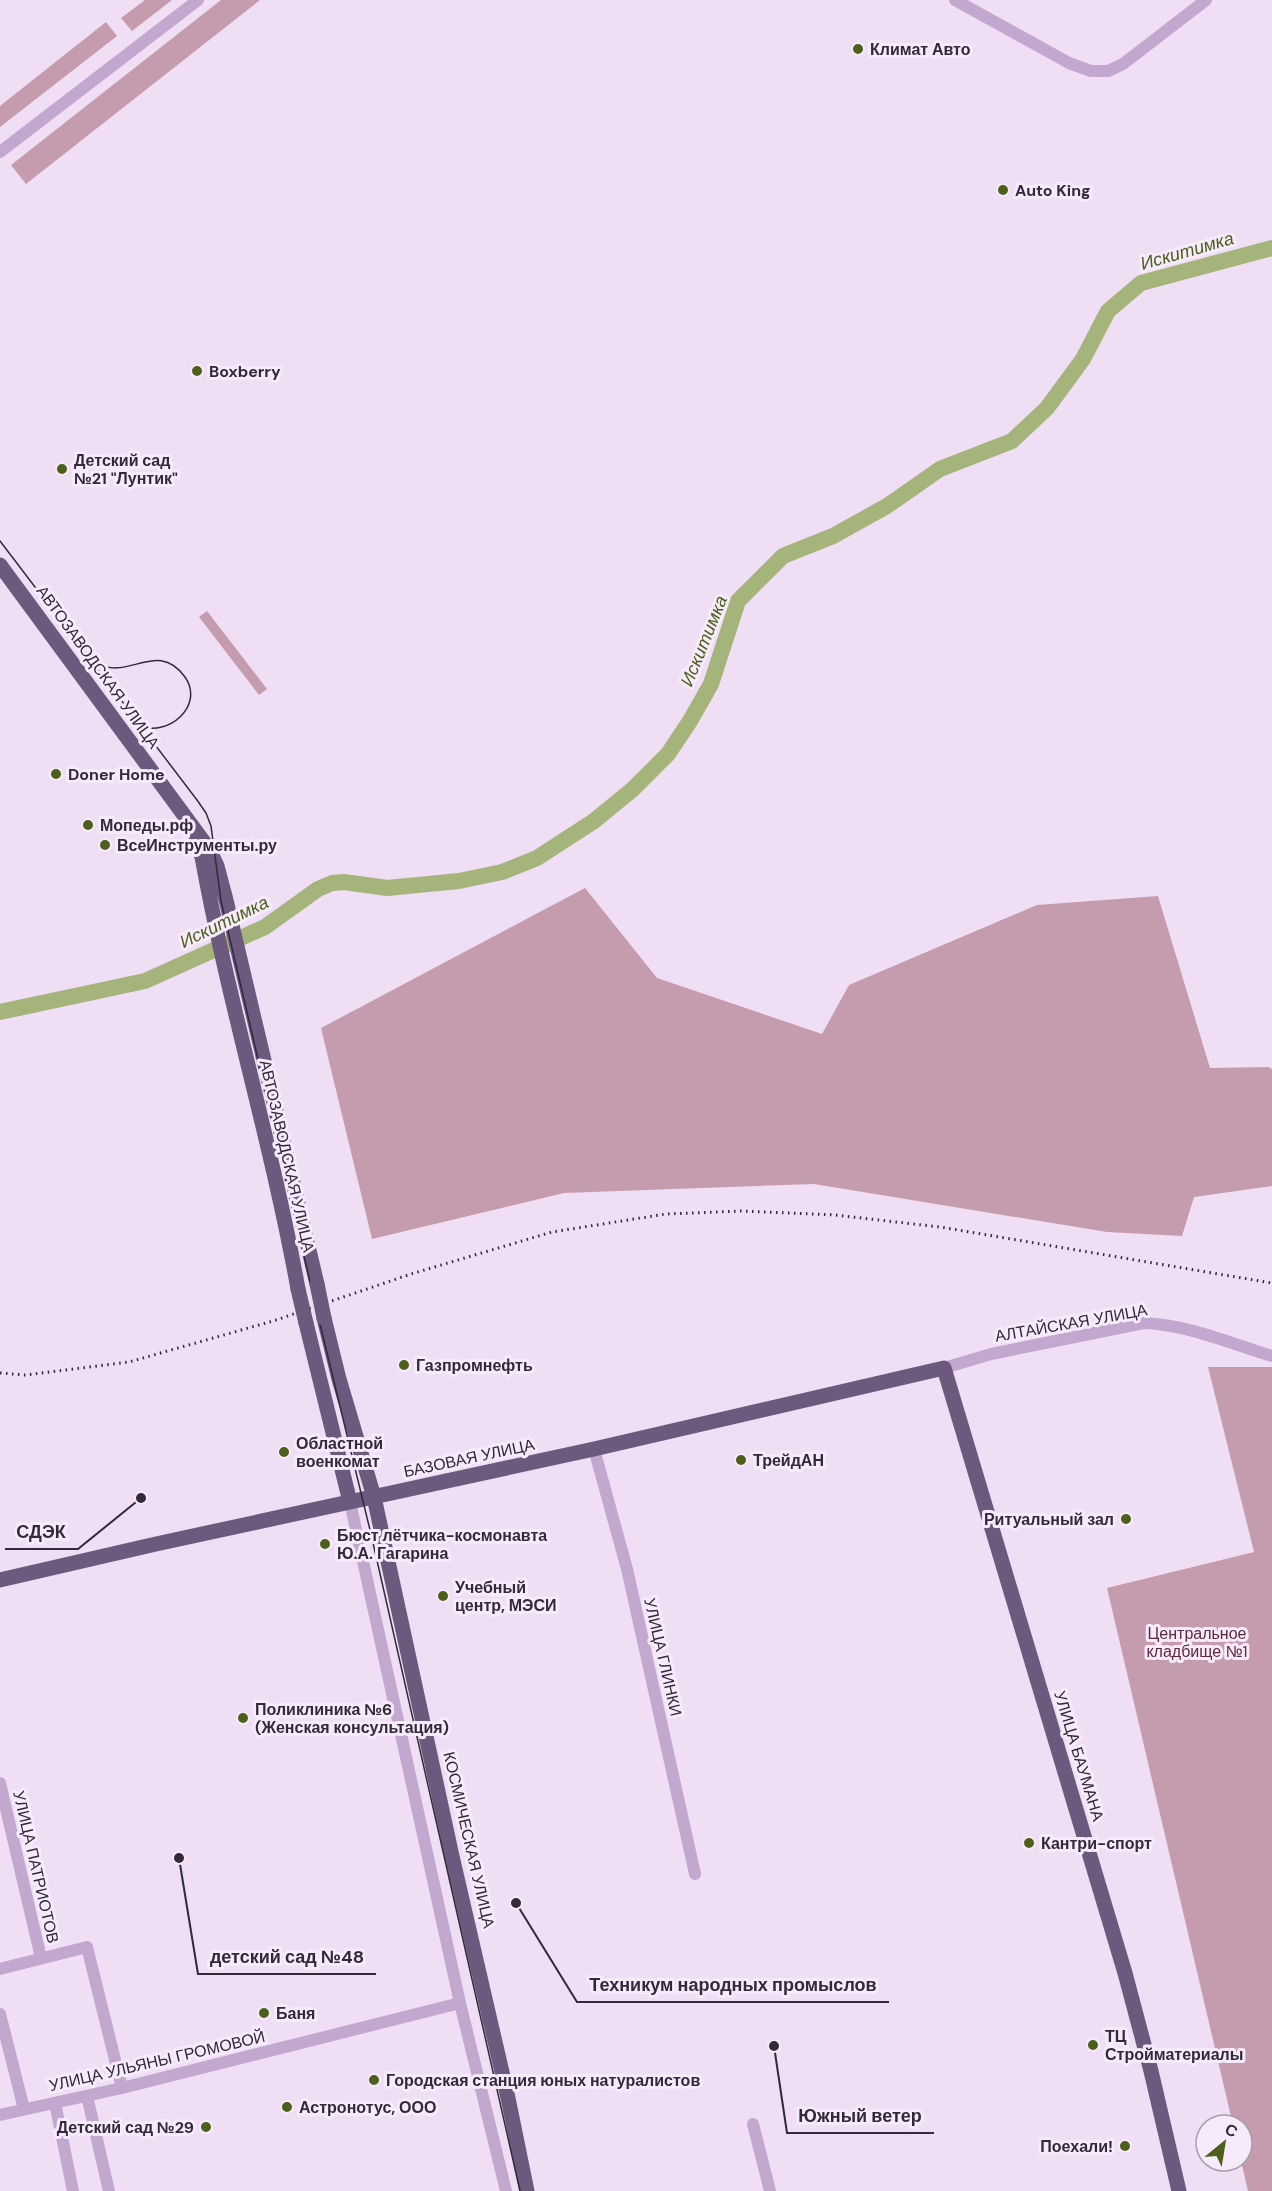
<svg xmlns="http://www.w3.org/2000/svg" width="1272" height="2191" viewBox="0 0 1272 2191" font-family="'DM Sans',sans-serif">
	<style>
		.green { fill: #c59cae }
		.lines { fill: none; stroke-linecap: round; stroke-linejoin: round }
		.river { stroke: #a5b47a; stroke-width: 16 }
		.minor { stroke: #c2a8ce; stroke-width: 12 }
		.major { stroke: #6d597d; stroke-width: 15 }
		.tram { stroke: #32293a; stroke-width: 1.5 }
		.rail { stroke: #32293a; stroke-width: 3; stroke-dasharray: 1.5 4.5; stroke-linecap: butt }
		.major-bridge { stroke: #6d597d; stroke-width: 15 }
		.poi-dot { fill: #4c601b; stroke: #f7ebfb; stroke-width: 2 }
		.labels { text-anchor: middle; dominant-baseline: central; stroke-width: 6; stroke-linejoin: round; paint-order: stroke }
		.poi-label { font-size: 16px; font-weight: bold; fill: #32293a; stroke: #f7ebfb; text-anchor: start }
		.street-label { font-size: 16px; fill: #32293a; stroke: #f7ebfb }
		.park-label { font-size: 16px; fill: #5b2a3e; stroke: #f7ebfb }
		.water-label { font-size: 18px; font-style: italic; fill: #4c601b; stroke: #f7ebfb }
		.leader { fill: none; stroke: #32293a; stroke-width: 2 }
		.callout-dot { fill: #32293a; stroke: #f7ebfb; stroke-width: 2 }
		.callout-label { font-size: 18px; text-anchor: middle; font-weight: bold; fill: #32293a; stroke: #f7ebfb; stroke-width: 6; stroke-linejoin: round; paint-order: stroke }
	</style>
	<rect width="100%" height="100%" fill="#efdef4"/>
	<path class="green" d="M145 0H172L132 31 121 18Z
		M221 0H260L26 184 11 165Z
		M106 22 117 36 0 127V106Z
		M207 611 267 689 259 695 199 617Z
		M585 888 657 978 822 1034 849 985 1037 905 1158 896 1210 1068 1269 1067 1272 1069V1186L1194 1197 1182 1236 1107 1232 814 1184 564 1193 372 1239 321 1028Z
		M1208 1367H1272V2191H1248L1241 2161 1242 2125H1233L1107 1588 1254 1552Z"/>
	<g class="lines">
		<path class="river" d="M0 1012 145 981 265 927 318 889 332 883 344 882 387 888 459 881 502 872 537 858 594 821 633 789 668 754 690 721 711 684 738 601 783 556 833 536 887 506 940 469 1012 441 1047 408 1083 359 1108 311 1141 283 1272 248"/>
		<path class="minor" d="M955 0 1069 63 1091 71H1108L1123 64 1206 0
			M0 152 198 0
			M944 1368 991 1354 1144 1323C1189 1325 1229 1343 1272 1356
			M594 1449 627 1569 695 1874
			M350 1502 460 2003 506 2191
			M0 1783 41 1958
			M0 1969 87 1947 122 2088
			M0 2014 24 2109
			M87 2096 109 2191
			M55 2103 73 2191
			M0 2115 122 2088 460 2003
			M753 2124 770 2191"/>
		<path class="major" d="M0 565 209 849 217 866 226 900 317 1284
			M196 841 202 857C228 1002 272 1144 298 1289
			M324 1318 339 1379 374 1497 452 1856 508 2098 527 2191
			M306 1323 350 1502
			M0 1580 156 1544 594 1449 944 1368 1125 1973 1151 2071 1179 2191"/>
		<path class="tram" d="M0 541 197 800 206 813 211 826 221 901 319 1320 371 1534 520 2191
			M96 662C127 683 157 638 185 677 205 706 168 737 140 726"/>
		<path class="rail" d="M0 1373 25 1375 129 1362 273 1321 411 1274 552 1232 666 1214 741 1211 835 1215 940 1227 1272 1283"/>
		<path class="major-bridge" d="M317 1284 324 1318
			M298 1289 306 1323"/>
	</g>
	<g class="poi-dot">
		<circle cx="858" cy="49" r="6"/>
		<circle cx="1003" cy="190" r="6"/>
		<circle cx="197" cy="371" r="6"/>
		<circle cx="62" cy="469" r="6"/>
		<circle cx="56" cy="774" r="6"/>
		<circle cx="88" cy="825" r="6"/>
		<circle cx="105" cy="845" r="6"/>
		<circle cx="404" cy="1365" r="6"/>
		<circle cx="284" cy="1452" r="6"/>
		<circle cx="741" cy="1460" r="6"/>
		<circle cx="1126" cy="1519" r="6"/>
		<circle cx="325" cy="1544" r="6"/>
		<circle cx="443" cy="1596" r="6"/>
		<circle cx="243" cy="1718" r="6"/>
		<circle cx="1029" cy="1843" r="6"/>
		<circle cx="264" cy="2013" r="6"/>
		<circle cx="1093" cy="2045" r="6"/>
		<circle cx="374" cy="2080" r="6"/>
		<circle cx="287" cy="2107" r="6"/>
		<circle cx="206" cy="2127" r="6"/>
		<circle cx="1125" cy="2146" r="6"/>
	</g>
	<g class="labels">
		<g class="poi-label">
			<text x="870" y="49">Климат Авто</text>
			<text x="1015" y="190">Auto King</text>
			<text x="209" y="371">Boxberry</text>
			<text x="74" y="460">Детский сад<tspan x="74" dy="18">№21 "Лунтик"</tspan></text>
			<text x="68" y="774">Doner Home</text>
			<text x="100" y="825">Мопеды.рф</text>
			<text x="117" y="845">ВсеИнструменты.ру</text>
			<text x="416" y="1365">Газпромнефть</text>
			<text x="296" y="1443">Областной<tspan x="296" dy="18">военкомат</tspan></text>
			<text x="753" y="1460">ТрейдАН</text>
			<text x="1114" y="1519" text-anchor="end">Ритуальный зал</text>
			<text x="337" y="1535">Бюст лётчика-космонавта<tspan x="337" dy="18">Ю.А. Гагарина</tspan></text>
			<text x="455" y="1587">Учебный<tspan x="455" dy="18">центр, МЭСИ</tspan></text>
			<text x="255" y="1709">Поликлиника №6<tspan x="255" dy="18">(Женская консультация)</tspan></text>
			<text x="1041" y="1843">Кантри-спорт</text>
			<text x="276" y="2013">Баня</text>
			<text x="1105" y="2036">ТЦ<tspan x="1105" dy="18">Стройматериалы</tspan></text>
			<text x="386" y="2080">Городская станция юных натуралистов</text>
			<text x="299" y="2107">Астронотус, ООО</text>
			<text x="194" y="2127" text-anchor="end">Детский сад №29</text>
			<text x="1113" y="2146" text-anchor="end">Поехали!</text>
		</g>
		<g class="street-label">
			<text transform="translate(98 667) rotate(54)">АВТОЗАВОДСКАЯ УЛИЦА</text>
			<text transform="translate(287 1156) rotate(77)">АВТОЗАВОДСКАЯ УЛИЦА</text>
			<text transform="translate(1071 1323) rotate(-10)">АЛТАЙСКАЯ УЛИЦА</text>
			<text transform="translate(469 1458) rotate(-12)">БАЗОВАЯ УЛИЦА</text>
			<text transform="translate(663 1657) rotate(77)">УЛИЦА ГЛИНКИ</text>
			<text transform="translate(1079 1756) rotate(73)">УЛИЦА БАУМАНА</text>
			<text transform="translate(469 1840) rotate(77)">КОСМИЧЕСКАЯ УЛИЦА</text>
			<text transform="translate(36 1867) rotate(77)">УЛИЦА ПАТРИОТОВ</text>
			<text transform="translate(157 2061) rotate(-13)">УЛИЦА УЛЬЯНЫ ГРОМОВОЙ</text>
		</g>
		<g class="park-label">
			<text x="1197" y="1633">Центральное<tspan x="1197" dy="18">кладбище №1</tspan></text>
		</g>
		<g class="water-label">
			<text transform="translate(1187 251) rotate(-16)">Искитимка</text>
			<text transform="translate(704 641) rotate(-68)">Искитимка</text>
			<text transform="translate(224 922) rotate(-26)">Искитимка</text>
		</g>
	</g>
	<path class="leader" d="M141 1498L78 1549H5M179 1858L198 1974H376M516 1903L577 2002H889M774 2046L787 2133H934"/>
	<g class="callout-dot">
		<circle cx="141" cy="1498" r="6"/>
		<circle cx="179" cy="1858" r="6"/>
		<circle cx="516" cy="1903" r="6"/>
		<circle cx="774" cy="2046" r="6"/>
	</g>
	<g class="callout-label">
		<text x="41" y="1538">СДЭК</text>
		<text x="287" y="1963">детский сад №48</text>
		<text x="733" y="1991">Техникум народных промыслов</text>
		<text x="860" y="2122">Южный ветер</text>
	</g>
	<g transform="translate(1224 2143) rotate(30)"><circle r="28" fill="#f7ebfb" stroke="#a89dae" stroke-width="1.5"/>
	<path d="M0-4.5L10 22L0 15L-10 22Z" fill="#4c601b"/>
	<text y="-9" font-size="16" font-weight="bold" text-anchor="middle" fill="#32293a">С</text>
	</g>
</svg>
